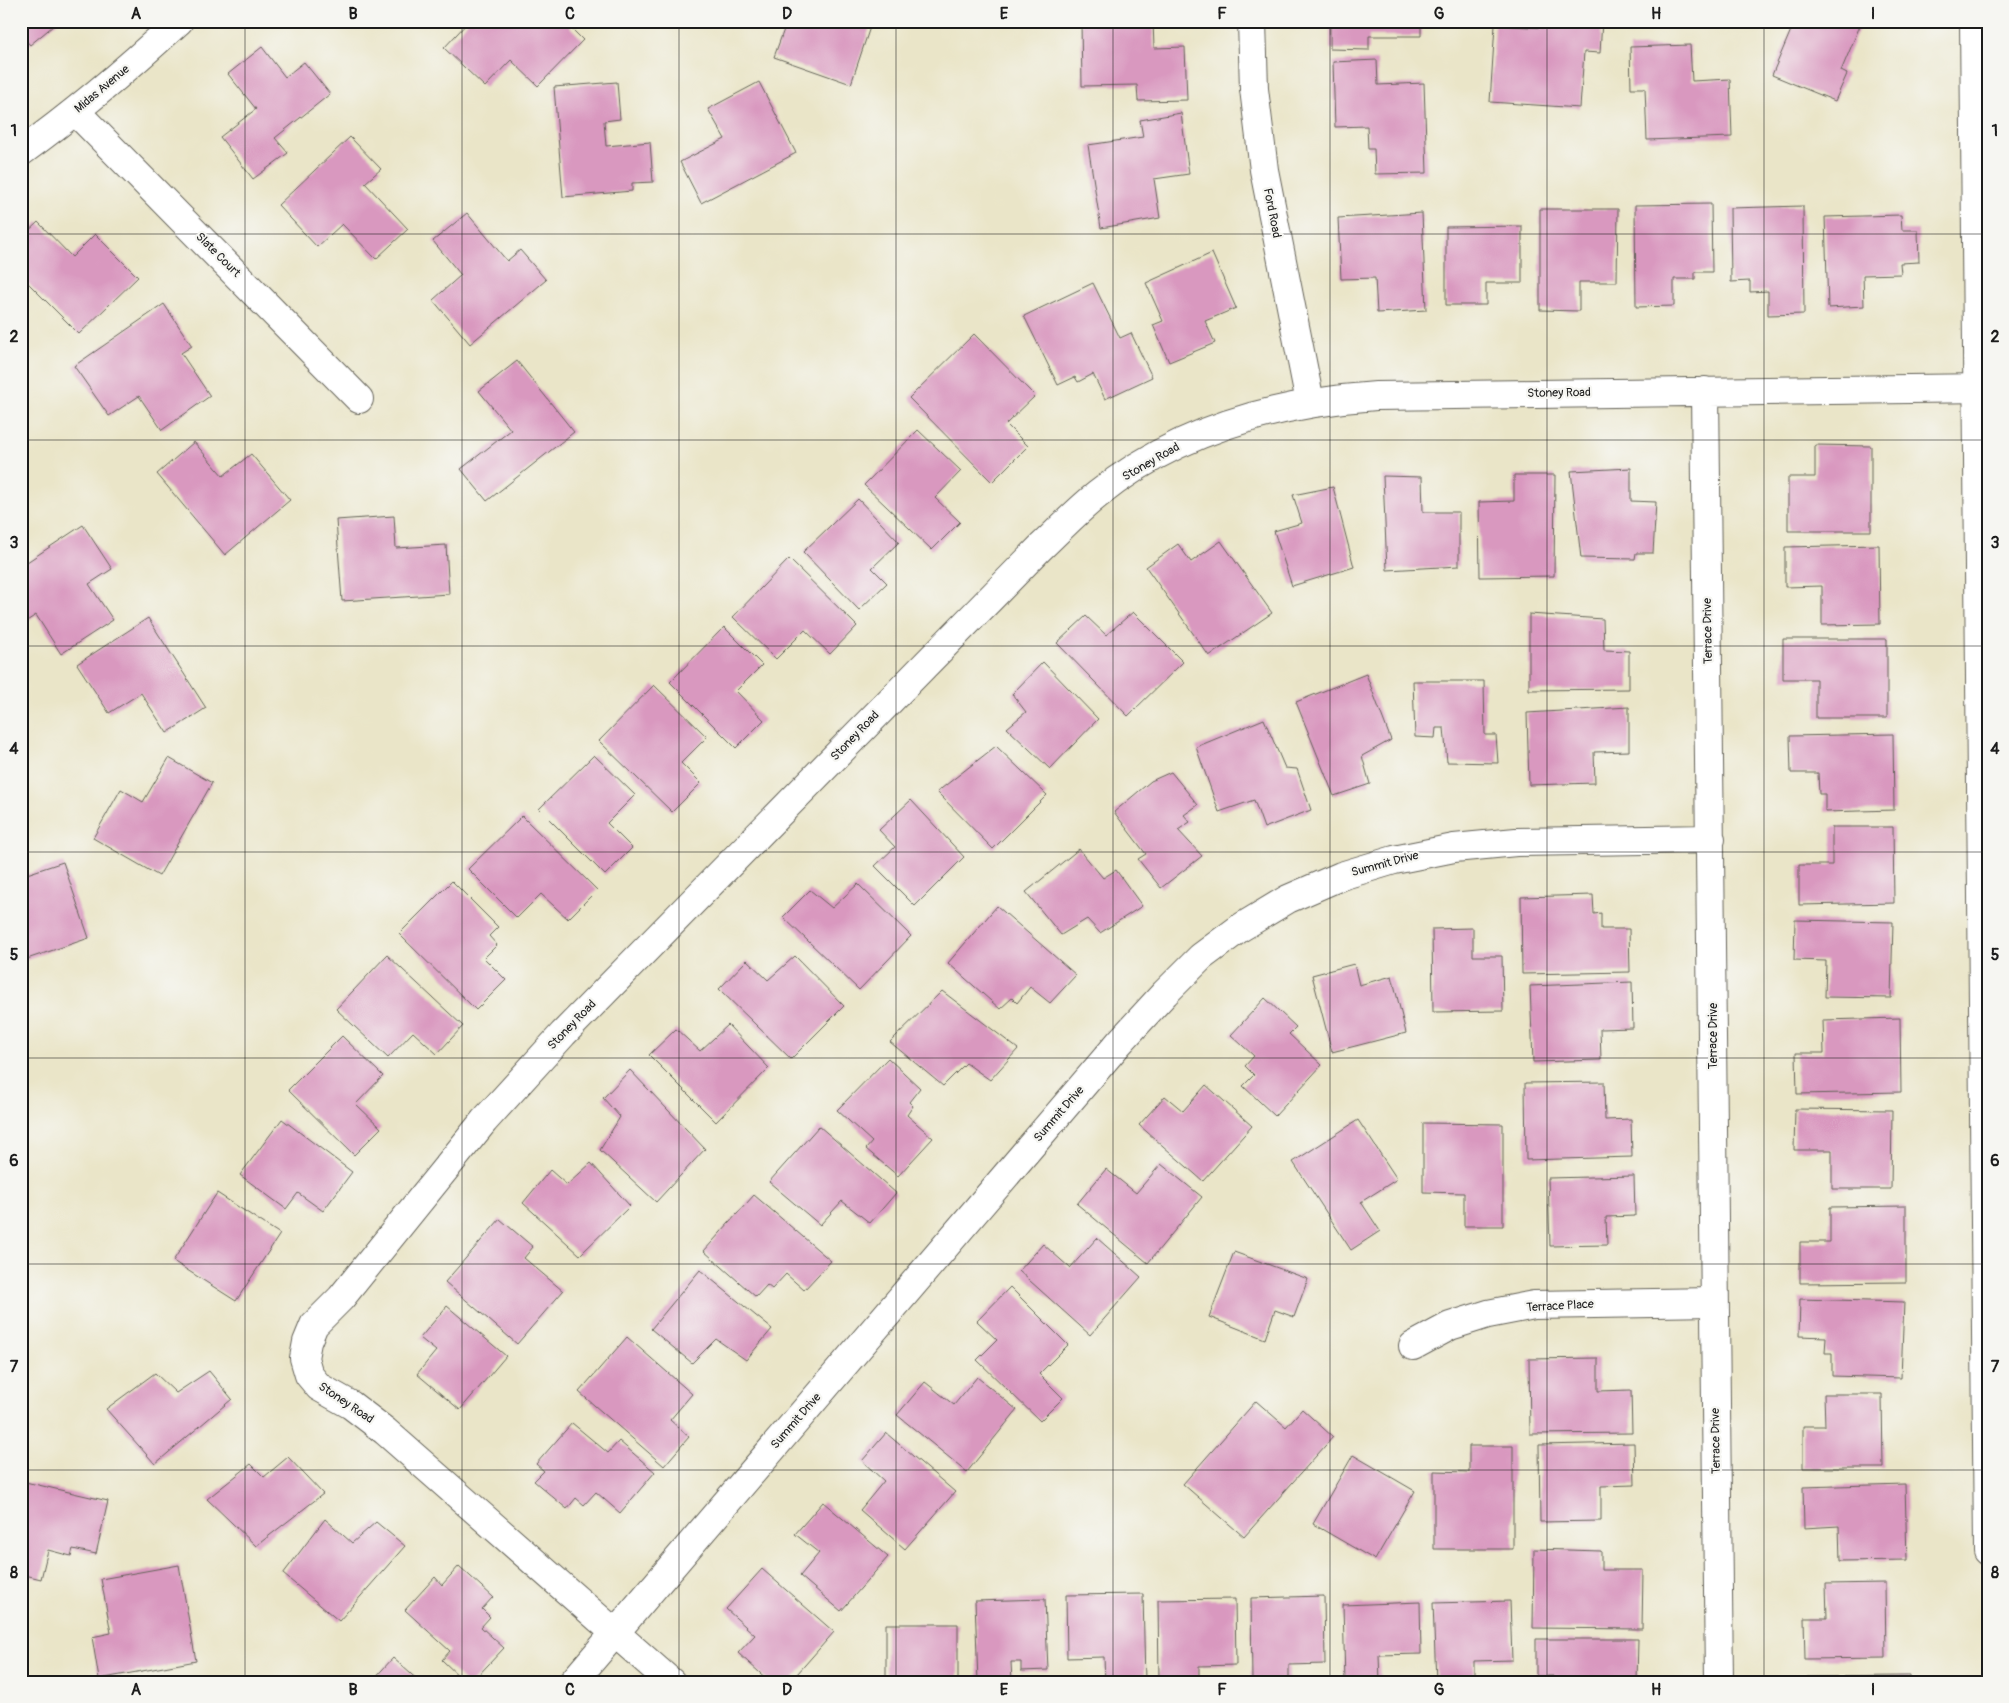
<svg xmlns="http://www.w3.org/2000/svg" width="2009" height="1703" viewBox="0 0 2009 1703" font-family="Pangolin,sans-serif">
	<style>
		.building { fill: #d998bf }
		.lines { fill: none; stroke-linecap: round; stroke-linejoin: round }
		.street-casing { stroke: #646258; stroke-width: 30 }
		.secondary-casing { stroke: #646258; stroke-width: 30 }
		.street { stroke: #fff; stroke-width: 28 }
		.secondary { stroke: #fff; stroke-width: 28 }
		.grid { fill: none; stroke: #1c1c1c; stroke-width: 1; stroke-opacity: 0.55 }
		.labels { text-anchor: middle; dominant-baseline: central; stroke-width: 4.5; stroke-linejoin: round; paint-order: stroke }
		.street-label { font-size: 12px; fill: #1c1c1c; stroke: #f6f6f2 }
		.neatline { fill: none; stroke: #1c1c1c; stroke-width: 2 }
		.grid-label { font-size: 16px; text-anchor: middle; font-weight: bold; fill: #1c1c1c }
	</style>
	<rect width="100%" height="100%" fill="#f6f6f2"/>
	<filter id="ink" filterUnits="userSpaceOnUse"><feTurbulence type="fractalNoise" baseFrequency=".02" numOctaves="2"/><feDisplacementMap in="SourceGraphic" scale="10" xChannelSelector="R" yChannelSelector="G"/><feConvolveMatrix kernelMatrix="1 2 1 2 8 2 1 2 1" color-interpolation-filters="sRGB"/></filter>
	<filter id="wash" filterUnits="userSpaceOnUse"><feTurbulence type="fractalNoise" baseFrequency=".0096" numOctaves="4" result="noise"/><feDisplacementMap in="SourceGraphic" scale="20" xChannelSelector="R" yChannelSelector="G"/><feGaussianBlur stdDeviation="1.12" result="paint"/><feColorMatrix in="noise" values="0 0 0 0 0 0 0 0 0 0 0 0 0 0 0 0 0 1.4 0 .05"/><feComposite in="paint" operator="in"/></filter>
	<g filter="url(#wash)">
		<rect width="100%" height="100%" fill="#eae5c8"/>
		<g id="blocks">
			<path class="building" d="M21 21H59L30 45 21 35Z
				M469 21H564L583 40 538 86 511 60 485 87 444 48Z
				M787 21H872L851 84 774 57Z
				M1081 21H1153L1154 48 1185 47 1187 100 1138 101 1137 85 1082 86Z
				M1330 21H1421V36H1369V50L1330 49Z
				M1545 21H1602L1600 53 1584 52 1580 108 1490 102 1495 25 1545 28Z
				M1789 21H1862L1841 71 1847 74 1835 101 1772 75 1794 23Z
				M1690 45 1692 81 1730 79 1732 137 1647 140 1645 88H1631L1630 47Z
				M262 47 285 77 304 62 330 94 275 138 288 153 253 179 220 137 256 109 228 74Z
				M1377 60 1378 85 1424 83 1427 173 1375 174 1374 149H1368L1367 126 1335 127 1333 62Z
				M617 82 620 119 604 121 606 146 650 142 653 182 632 183V191L563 197 554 87Z
				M759 82 796 153 701 203 680 162 725 139 708 109Z
				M1181 113 1189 174 1154 179 1160 218 1101 228 1088 145 1143 137 1140 120Z
				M350 137 381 169 365 183 408 229 376 259 342 224 317 247 278 205Z
				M1711 204 1712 272H1695V279H1674V306L1636 307 1635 205Z
				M1803 206 1804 314 1768 315V291L1750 292V281L1731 282 1730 208Z
				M1540 209H1618L1617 282H1579V311L1540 310Z
				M467 213 507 261 520 250 546 280 470 344 433 300 461 275 433 241Z
				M1422 213 1426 310 1377 313 1375 278 1341 279 1338 218Z
				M1901 215 1902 230H1918L1919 262 1900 263 1901 274 1863 275 1864 306 1828 308 1825 217Z
				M38 222 72 257 95 234 138 277 79 334 21 276V238Z
				M1522 226V283H1486V305H1446V227Z
				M1212 253 1236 308 1205 321 1215 343 1169 362 1153 325 1163 321 1146 283Z
				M1093 283 1120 338 1131 333 1152 377 1105 399 1093 374 1078 382 1075 377 1058 385 1024 316Z
				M164 304 192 346 181 353 210 396 162 430 139 396 109 416 74 366Z
				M974 334 1035 396 1006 424 1028 446 992 482 909 398Z
				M517 361 574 432 487 501 461 469 511 430 479 391Z
				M918 430 961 471 935 498 960 522 932 550 864 485Z
				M194 442 223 476 251 454 290 500 225 555 157 474Z
				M1815 445 1871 446V531H1788V477H1815Z
				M1631 468V501L1656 502 1653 553H1636L1635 559 1581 558 1571 471Z
				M1514 475H1555L1554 576 1480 577 1479 502 1514 501Z
				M1383 476 1422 477 1423 512H1459V566L1387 570Z
				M1333 487 1354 567 1292 586 1274 531 1302 523 1293 495Z
				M858 499 899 542 872 568 887 583 859 610 803 552Z
				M394 516 396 548 446 545 449 594 342 601 336 520Z
				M83 525 112 569 89 584 113 620 61 654 36 615 22 624 21 622V566Z
				M1221 541 1272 613 1209 656 1146 567 1178 544 1191 562Z
				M1879 545 1880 624 1822 625V586L1785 587V547Z
				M789 559 857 626 830 654 805 630 776 659 733 617Z
				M1133 612 1183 662 1128 716 1057 643 1086 616 1106 635Z
				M1529 614 1603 619 1604 650 1629 651V689L1529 690Z
				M148 618 206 708 167 733 141 693 109 713 77 664Z
				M724 627 762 665 736 691 764 720 736 748 670 682Z
				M1783 639H1887V718H1816V679H1783Z
				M1043 662 1098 719 1050 769 1007 728 1026 712 1012 694Z
				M1366 674 1391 740 1362 756 1370 784 1334 796 1296 702Z
				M1413 681H1484L1485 735H1496L1498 763 1447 762 1444 728H1436L1435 738 1415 737Z
				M654 685 707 737 681 763 701 783 672 812 599 741Z
				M1629 707V751L1594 752 1595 783 1529 785 1527 713Z
				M1264 719 1285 768 1297 769 1311 810 1264 828 1254 800 1219 812 1196 747Z
				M1893 734 1894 810 1825 812V794H1819L1818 773H1791L1790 736Z
				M996 746 1047 795 993 849 937 792Z
				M594 755 635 795 607 823 632 848 605 875 539 809Z
				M169 758 212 783 159 876 93 838 121 789 143 802Z
				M1171 772 1198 805 1184 815 1190 822 1178 830 1202 856 1161 888 1138 859 1146 854 1114 812 1151 781Z
				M911 800 964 857 915 906 875 866 895 847 879 830Z
				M522 816 597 890 568 919 541 894 517 918 468 869Z
				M1832 827H1893L1894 903 1799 905V865H1832Z
				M1079 849 1103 878 1116 870 1142 906 1100 933 1087 919 1061 935 1026 892Z
				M63 862 89 938 21 961V876Z
				M452 881 498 927 489 936 497 945 484 958 506 980 476 1010 399 934Z
				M858 884 911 936 859 990 783 917 810 890 832 908Z
				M1593 895 1594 914 1601 913V929H1629L1630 972 1522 974 1521 897Z
				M997 906 1076 975 1050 1003 1030 987 1017 1003 1012 998 1000 1009 948 963Z
				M1795 920 1893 922 1891 998 1825 997 1826 961 1794 960Z
				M1473 928V956H1502L1503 1011 1433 1012 1432 929Z
				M387 955 463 1026 437 1054 413 1032 388 1058 336 1009Z
				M795 956 844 1006 791 1059 719 989 747 960 768 980Z
				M1354 964 1359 985 1392 976 1406 1033 1332 1052 1312 975Z
				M1632 982 1633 1028 1600 1029 1601 1060 1533 1062 1530 986Z
				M942 991 1018 1049 990 1080 966 1063 943 1086 890 1042Z
				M1265 998 1296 1027 1289 1034 1322 1065 1275 1116 1243 1086 1254 1075 1245 1066 1254 1056 1231 1035Z
				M1900 1018 1901 1092 1797 1094 1796 1053H1824L1823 1020Z
				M728 1025 769 1068 716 1122 649 1055 676 1029 700 1051Z
				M342 1036 383 1076 356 1104 381 1128 354 1155 288 1090Z
				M888 1058 920 1088 909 1102 913 1106 907 1115 933 1138 898 1176 866 1149 872 1142 837 1110Z
				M630 1070 705 1149 656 1202 600 1150 620 1117 603 1098Z
				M1604 1082 1605 1120 1631 1119 1632 1157 1526 1160 1525 1083Z
				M1206 1085 1252 1126 1203 1181 1139 1125 1165 1096 1183 1111Z
				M1795 1109 1892 1110 1891 1189H1832V1150H1794Z
				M282 1119 352 1172 323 1211 298 1193 286 1209 240 1175Z
				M1358 1120 1397 1179 1361 1202 1380 1231 1351 1250 1293 1162Z
				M1423 1123 1503 1124V1226H1464V1193L1423 1192Z
				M819 1126 896 1193 870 1223 842 1201 820 1225 769 1182Z
				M591 1163 630 1206 580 1255 523 1203 550 1170 567 1185Z
				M1161 1164 1202 1197 1148 1263 1077 1204 1106 1169 1136 1193Z
				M1634 1176 1635 1216 1606 1217 1607 1245 1550 1246 1548 1178Z
				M217 1193 280 1234 236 1301 173 1261Z
				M754 1195 831 1261 804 1290 786 1274 772 1289 767 1285 756 1297 704 1251Z
				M1906 1206V1282L1800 1283V1242H1830V1207Z
				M500 1219 533 1247 524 1258 563 1291 517 1344 445 1282Z
				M1097 1238 1141 1277 1090 1335 1019 1271 1043 1244 1070 1268Z
				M1234 1252 1308 1279 1294 1317 1275 1310 1265 1339 1209 1317Z
				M700 1270 772 1329 746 1360 716 1339 692 1363 651 1329Z
				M1010 1287 1068 1345 1039 1374 1063 1398 1040 1421 977 1360 997 1340 977 1321Z
				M1800 1299 1904 1302 1901 1378 1832 1376V1353H1825L1826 1337 1799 1336Z
				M447 1306 506 1356 460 1410 417 1374 436 1351 420 1338Z
				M627 1337 692 1394 670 1420 689 1437 664 1466 579 1392Z
				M1598 1358V1391L1631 1390 1632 1433 1530 1434 1529 1359Z
				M209 1371 232 1399 155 1464 106 1409 155 1373 176 1393Z
				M977 1377 1017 1410 967 1472 897 1415 925 1382 954 1405Z
				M1824 1394H1882L1883 1468H1803V1426H1825Z
				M1256 1401 1286 1427 1302 1409 1333 1437 1244 1537 1183 1484Z
				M572 1423 608 1453 619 1441 655 1472 620 1513 596 1492 584 1505 576 1498 567 1509 534 1481 544 1471 536 1464Z
				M886 1433 955 1492 905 1549 860 1510 884 1481 862 1461Z
				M1634 1443 1635 1485 1601 1486V1521L1540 1522 1539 1445Z
				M1469 1446H1513V1549H1434V1471L1469 1472Z
				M1353 1455 1415 1491 1375 1560 1313 1524Z
				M288 1457 323 1494 256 1546 207 1499 251 1464 264 1477Z
				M21 1481 108 1501 96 1554 73 1549 71 1556 48 1550 41 1579 21 1574Z
				M1905 1484 1907 1560 1840 1561 1839 1526 1804 1528 1803 1487Z
				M823 1502 888 1557 841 1611 800 1576 819 1553 795 1534Z
				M325 1519 352 1543 376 1522 405 1546 339 1621 283 1574Z
				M1534 1549 1601 1551V1570H1643L1642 1629 1533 1628Z
				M179 1565 196 1661 99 1679 92 1637 111 1633 101 1579Z
				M459 1566 493 1597 482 1609 490 1617 481 1627 504 1648 472 1682H465L442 1660 450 1651 405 1610 435 1577 442 1585Z
				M762 1569 834 1632 790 1682H770L738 1653 755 1635 726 1609Z
				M1885 1583 1886 1658 1805 1659 1804 1618H1827L1826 1584Z
				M1143 1594 1145 1682H1105L1104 1657 1067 1658 1066 1595Z
				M1324 1596 1325 1664 1289 1665V1682H1252L1251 1598Z
				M1045 1599 1048 1670 1021 1671V1662H1011L1012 1682H978L975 1601Z
				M1235 1599 1236 1665 1199 1666V1682H1159L1158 1600Z
				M1510 1601 1512 1660 1474 1661V1682H1436L1433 1603Z
				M1420 1602 1421 1654 1379 1655 1380 1682H1345L1343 1605Z
				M886 1624H958V1682H886Z
				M1536 1639H1638L1637 1682H1553V1676H1536Z
				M393 1658 420 1682H371Z
				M1910 1676V1682H1807V1677Z"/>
		</g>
	</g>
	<g filter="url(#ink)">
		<use href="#blocks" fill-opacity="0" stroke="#646258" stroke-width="1"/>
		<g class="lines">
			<defs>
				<path id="street" d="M76 112 359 399
					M1705 391 1719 1682
					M1413 1346 1450 1326 1488 1314 1534 1305 1714 1302
					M573 1682 1119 1043 1165 993 1201 957 1240 928 1288 899 1341 876 1394 860 1454 848 1516 842 1711 839
					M671 1682 385 1431 351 1405 319 1387 309 1375 304 1358 307 1342 314 1325 341 1298 484 1121 563 1034 1041 547C1059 530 1077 511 1097 495 1176 431 1276 403 1376 396L1988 388"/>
				<path id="secondary" d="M1252 21 1254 89 1264 170 1310 402
					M1974 21 1988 1551
					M21 152C77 112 128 68 179 21"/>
			</defs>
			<use href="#street" class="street-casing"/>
			<use href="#secondary" class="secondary-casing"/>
			<use href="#street" class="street"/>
			<use href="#secondary" class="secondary"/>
		</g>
	</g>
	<path class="grid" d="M245 21V1682M462 21V1682M679 21V1682M896 21V1682M1113 21V1682M1330 21V1682M1547 21V1682M1764 21V1682M21 234H1988M21 440H1988M21 646H1988M21 852H1988M21 1058H1988M21 1264H1988M21 1470H1988"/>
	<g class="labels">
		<g class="street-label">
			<text transform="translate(102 89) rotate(-40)">Midas Avenue</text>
			<text transform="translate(1272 213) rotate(79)">Ford Road</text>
			<text transform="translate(218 255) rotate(45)">Slate Court</text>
			<text transform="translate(1559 393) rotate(-1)">Stoney Road</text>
			<text transform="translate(1151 462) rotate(-30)">Stoney Road</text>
			<text transform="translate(1708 631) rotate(-91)">Terrace Drive</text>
			<text transform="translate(855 736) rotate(-46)">Stoney Road</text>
			<text transform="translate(1385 864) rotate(-15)">Summit Drive</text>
			<text transform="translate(572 1025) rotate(-46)">Stoney Road</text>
			<text transform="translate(1713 1036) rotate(-90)">Terrace Drive</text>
			<text transform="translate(1059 1114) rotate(-49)">Summit Drive</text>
			<text transform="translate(1560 1306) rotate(-3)">Terrace Place</text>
			<text transform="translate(346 1403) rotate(34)">Stoney Road</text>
			<text transform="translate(796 1421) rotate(-49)">Summit Drive</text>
			<text transform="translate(1716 1441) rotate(-91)">Terrace Drive</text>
		</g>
	</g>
	<rect width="2009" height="1703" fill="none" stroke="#f6f6f2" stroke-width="55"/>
	<rect x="28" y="28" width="1954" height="1648" class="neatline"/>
	<g class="grid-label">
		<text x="136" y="19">A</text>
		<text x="353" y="19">B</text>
		<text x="570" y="19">C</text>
		<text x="787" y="19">D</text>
		<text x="1004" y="19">E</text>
		<text x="1222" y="19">F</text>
		<text x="1439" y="19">G</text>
		<text x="1656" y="19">H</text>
		<text x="1873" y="19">I</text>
		<text x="14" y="136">1</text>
		<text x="1995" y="136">1</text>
		<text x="14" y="342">2</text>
		<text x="1995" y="342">2</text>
		<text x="14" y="548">3</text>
		<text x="1995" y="548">3</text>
		<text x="14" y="754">4</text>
		<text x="1995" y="754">4</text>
		<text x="14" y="960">5</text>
		<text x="1995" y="960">5</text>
		<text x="14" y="1166">6</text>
		<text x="1995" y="1166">6</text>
		<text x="14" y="1372">7</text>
		<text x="1995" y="1372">7</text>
		<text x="14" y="1578">8</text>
		<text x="1995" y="1578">8</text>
		<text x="136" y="1695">A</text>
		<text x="353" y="1695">B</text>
		<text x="570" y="1695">C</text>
		<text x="787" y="1695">D</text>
		<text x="1004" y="1695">E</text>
		<text x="1222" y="1695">F</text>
		<text x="1439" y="1695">G</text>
		<text x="1656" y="1695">H</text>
		<text x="1873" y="1695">I</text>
	</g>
</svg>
